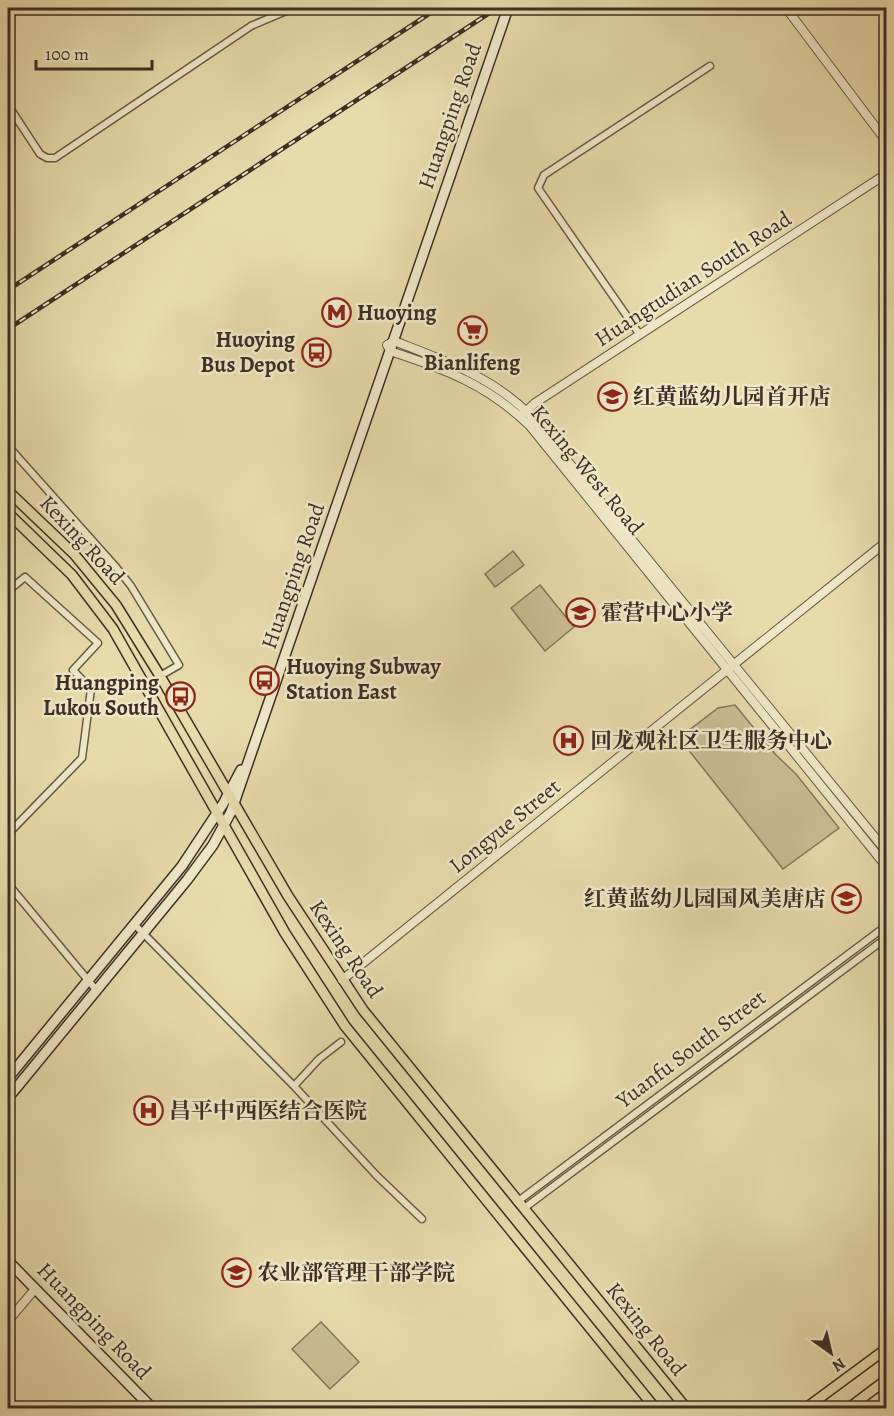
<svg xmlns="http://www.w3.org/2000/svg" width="894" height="1416" viewBox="0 0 894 1416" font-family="Alegreya,'Noto Serif SC',serif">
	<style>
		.green { fill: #cabd94; stroke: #84765d; stroke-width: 1.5 }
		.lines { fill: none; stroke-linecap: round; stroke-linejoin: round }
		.minor-casing { stroke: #685a47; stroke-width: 9 }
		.tertiary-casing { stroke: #685a47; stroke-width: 10 }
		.secondary-casing { stroke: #3e2f26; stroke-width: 12 }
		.primary-casing { stroke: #3e2f26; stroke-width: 12 }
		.minor { stroke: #efe7c8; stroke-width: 6 }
		.tertiary { stroke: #efe7c8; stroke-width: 8 }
		.secondary { stroke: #efe7c8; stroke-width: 9 }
		.primary { stroke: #e7daab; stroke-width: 9 }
		.rail-casing { stroke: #3e2f26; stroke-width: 4.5 }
		.rail { stroke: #efe7c8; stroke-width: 2; stroke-dasharray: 7; stroke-linecap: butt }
		.labels { text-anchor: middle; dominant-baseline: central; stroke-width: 5; stroke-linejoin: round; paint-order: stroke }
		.street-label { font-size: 22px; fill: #3e2f26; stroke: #efe7c8 }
		.poi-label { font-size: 22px; font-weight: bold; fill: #3e2f26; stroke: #efe7c8; text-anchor: start }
	</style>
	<rect width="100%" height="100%" fill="#e7daab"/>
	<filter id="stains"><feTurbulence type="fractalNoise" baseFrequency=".00333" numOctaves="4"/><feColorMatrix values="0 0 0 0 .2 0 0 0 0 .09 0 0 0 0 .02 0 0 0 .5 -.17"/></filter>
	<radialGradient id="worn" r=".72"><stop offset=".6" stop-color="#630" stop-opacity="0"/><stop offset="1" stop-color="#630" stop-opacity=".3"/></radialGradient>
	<path class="green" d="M513 551 524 565 495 587 485 574Z
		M540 585 574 627 545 651 511 608Z
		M735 705 776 755 796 774 839 828 783 869 679 738 718 708Z
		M321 1322 359 1362 330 1389 292 1349Z"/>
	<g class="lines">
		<defs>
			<path id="minor" d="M8 105 40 154 47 158H55L251 26 293 8
				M640 335 538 188 544 175 710 66
				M8 446 116 567 131 586 179 665 160 676
				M8 591 25 577 98 643 73 670 91 689 82 758 8 834
				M8 884 97 991
				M134 924 294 1086 377 1176 422 1219
				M294 1086 319 1059 341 1042
				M517 1202 886 926
				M523 1209 886 938"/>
			<path id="tertiary" d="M786 8 886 141
				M523 414 535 403 886 174
				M886 851 530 415C491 376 443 360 394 341L387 345 390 351C445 369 488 385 530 426L886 866
				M342 980 886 542
				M8 1321 35 1289"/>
			<path id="secondary" d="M8 1078 182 866 223 804 241 770
				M8 1098 187 880 213 845 231 812 508 8
				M8 1261 152 1408"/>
			<path id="primary" d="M8 491 74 554 116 605 160 676 288 896 363 1010 686 1408
				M8 513 72 575 113 629 285 933 345 1026 655 1408
				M806 1408 886 1349
				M849 1408 886 1380"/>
		</defs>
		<use href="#minor" class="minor-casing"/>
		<use href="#tertiary" class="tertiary-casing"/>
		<use href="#secondary" class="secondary-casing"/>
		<use href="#primary" class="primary-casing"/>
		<use href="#minor" class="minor"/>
		<use href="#tertiary" class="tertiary"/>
		<use href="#secondary" class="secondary"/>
		<use href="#primary" class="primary"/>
		<defs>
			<path id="rail" d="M8 290 438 8
				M8 329 497 8"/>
		</defs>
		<use href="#rail" class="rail-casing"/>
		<use href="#rail" class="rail"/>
	</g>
	<defs>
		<symbol id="metro-ring" viewBox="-11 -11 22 22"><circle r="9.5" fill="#efe7c8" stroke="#8f2418" stroke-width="1.5"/><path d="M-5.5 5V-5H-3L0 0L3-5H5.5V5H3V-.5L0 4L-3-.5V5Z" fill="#8f2418"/></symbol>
		<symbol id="supermarket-ring" viewBox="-11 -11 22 22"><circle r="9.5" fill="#efe7c8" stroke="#8f2418" stroke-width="1.5"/><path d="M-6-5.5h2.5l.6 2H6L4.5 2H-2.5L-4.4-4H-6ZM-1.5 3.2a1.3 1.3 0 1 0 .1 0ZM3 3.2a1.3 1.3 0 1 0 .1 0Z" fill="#8f2418"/></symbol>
		<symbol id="bus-ring" viewBox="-11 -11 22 22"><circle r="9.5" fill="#efe7c8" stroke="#8f2418" stroke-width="1.5"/><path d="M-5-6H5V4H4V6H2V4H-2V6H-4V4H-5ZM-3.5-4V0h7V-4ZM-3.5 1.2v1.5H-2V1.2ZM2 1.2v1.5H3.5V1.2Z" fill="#8f2418"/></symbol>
		<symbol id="school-ring" viewBox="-11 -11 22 22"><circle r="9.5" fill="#efe7c8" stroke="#8f2418" stroke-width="1.5"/><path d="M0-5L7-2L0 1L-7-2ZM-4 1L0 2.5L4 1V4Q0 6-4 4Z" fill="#8f2418"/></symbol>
		<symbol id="hospital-ring" viewBox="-11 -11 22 22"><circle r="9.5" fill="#efe7c8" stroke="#8f2418" stroke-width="1.5"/><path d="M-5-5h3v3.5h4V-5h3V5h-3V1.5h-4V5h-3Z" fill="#8f2418"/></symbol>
	</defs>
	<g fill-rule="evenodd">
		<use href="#metro-ring" x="320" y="296" width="33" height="33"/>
		<use href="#supermarket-ring" x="456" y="314" width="33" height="33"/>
		<use href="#bus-ring" x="300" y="336" width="33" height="33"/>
		<use href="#school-ring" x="596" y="380" width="33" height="33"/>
		<use href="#school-ring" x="564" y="596" width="33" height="33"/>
		<use href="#bus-ring" x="248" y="664" width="33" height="33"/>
		<use href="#bus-ring" x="164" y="680" width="33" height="33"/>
		<use href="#hospital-ring" x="552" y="724" width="33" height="33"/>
		<use href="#school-ring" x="830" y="882" width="33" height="33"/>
		<use href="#hospital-ring" x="132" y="1094" width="33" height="33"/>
		<use href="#school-ring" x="220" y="1256" width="33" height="33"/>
	</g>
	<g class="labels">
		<g class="street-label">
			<text transform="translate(450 116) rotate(-71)">Huangping Road</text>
			<text transform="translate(693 279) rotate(-33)">Huangtudian South Road</text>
			<text transform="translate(587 470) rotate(50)">Kexing West Road</text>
			<text transform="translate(82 540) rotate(47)">Kexing Road</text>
			<text transform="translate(293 576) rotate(-71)">Huangping Road</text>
			<text transform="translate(505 826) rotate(-39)">Longyue Street</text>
			<text transform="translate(346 949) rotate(56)">Kexing Road</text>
			<text transform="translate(691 1049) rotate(-37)">Yuanfu South Street</text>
			<text transform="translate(94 1321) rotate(46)">Huangping Road</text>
			<text transform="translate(646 1329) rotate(51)">Kexing Road</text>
		</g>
		<g class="poi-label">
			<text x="357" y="313">Huoying</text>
			<text x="295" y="340" text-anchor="end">Huoying<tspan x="295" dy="25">Bus Depot</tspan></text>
			<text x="472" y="363" text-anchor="middle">Bianlifeng</text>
			<text x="633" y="397">红黄蓝幼儿园首开店</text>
			<text x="601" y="613">霍营中心小学</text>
			<text x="286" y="667">Huoying Subway<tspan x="286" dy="25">Station East</tspan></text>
			<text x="159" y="683" text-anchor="end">Huangping<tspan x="159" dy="25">Lukou South</tspan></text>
			<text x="590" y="741">回龙观社区卫生服务中心</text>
			<text x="826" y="899" text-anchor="end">红黄蓝幼儿园国风美唐店</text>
			<text x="169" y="1111">昌平中西医结合医院</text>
			<text x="257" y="1273">农业部管理干部学院</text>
		</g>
	</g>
	<rect width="894" height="1416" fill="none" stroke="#e7daab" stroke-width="30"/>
	<rect x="9" y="9" width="876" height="1398" fill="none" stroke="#3e2f26" stroke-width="3"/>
	<rect x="15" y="15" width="864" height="1386" fill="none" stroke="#3e2f26" stroke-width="1.5"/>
	<g transform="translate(831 1353) rotate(146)" stroke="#efe7c8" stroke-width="4.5" paint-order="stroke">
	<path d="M0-4.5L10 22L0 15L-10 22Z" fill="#3e2f26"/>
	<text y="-9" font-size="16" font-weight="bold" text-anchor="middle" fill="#3e2f26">N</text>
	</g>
	<path d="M36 60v9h116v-9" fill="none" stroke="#3e2f26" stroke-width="3"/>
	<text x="45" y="60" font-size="18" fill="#3e2f26" stroke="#efe7c8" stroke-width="4.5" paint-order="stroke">100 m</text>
	<rect width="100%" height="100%" filter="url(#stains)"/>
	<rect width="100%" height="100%" fill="url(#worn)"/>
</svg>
